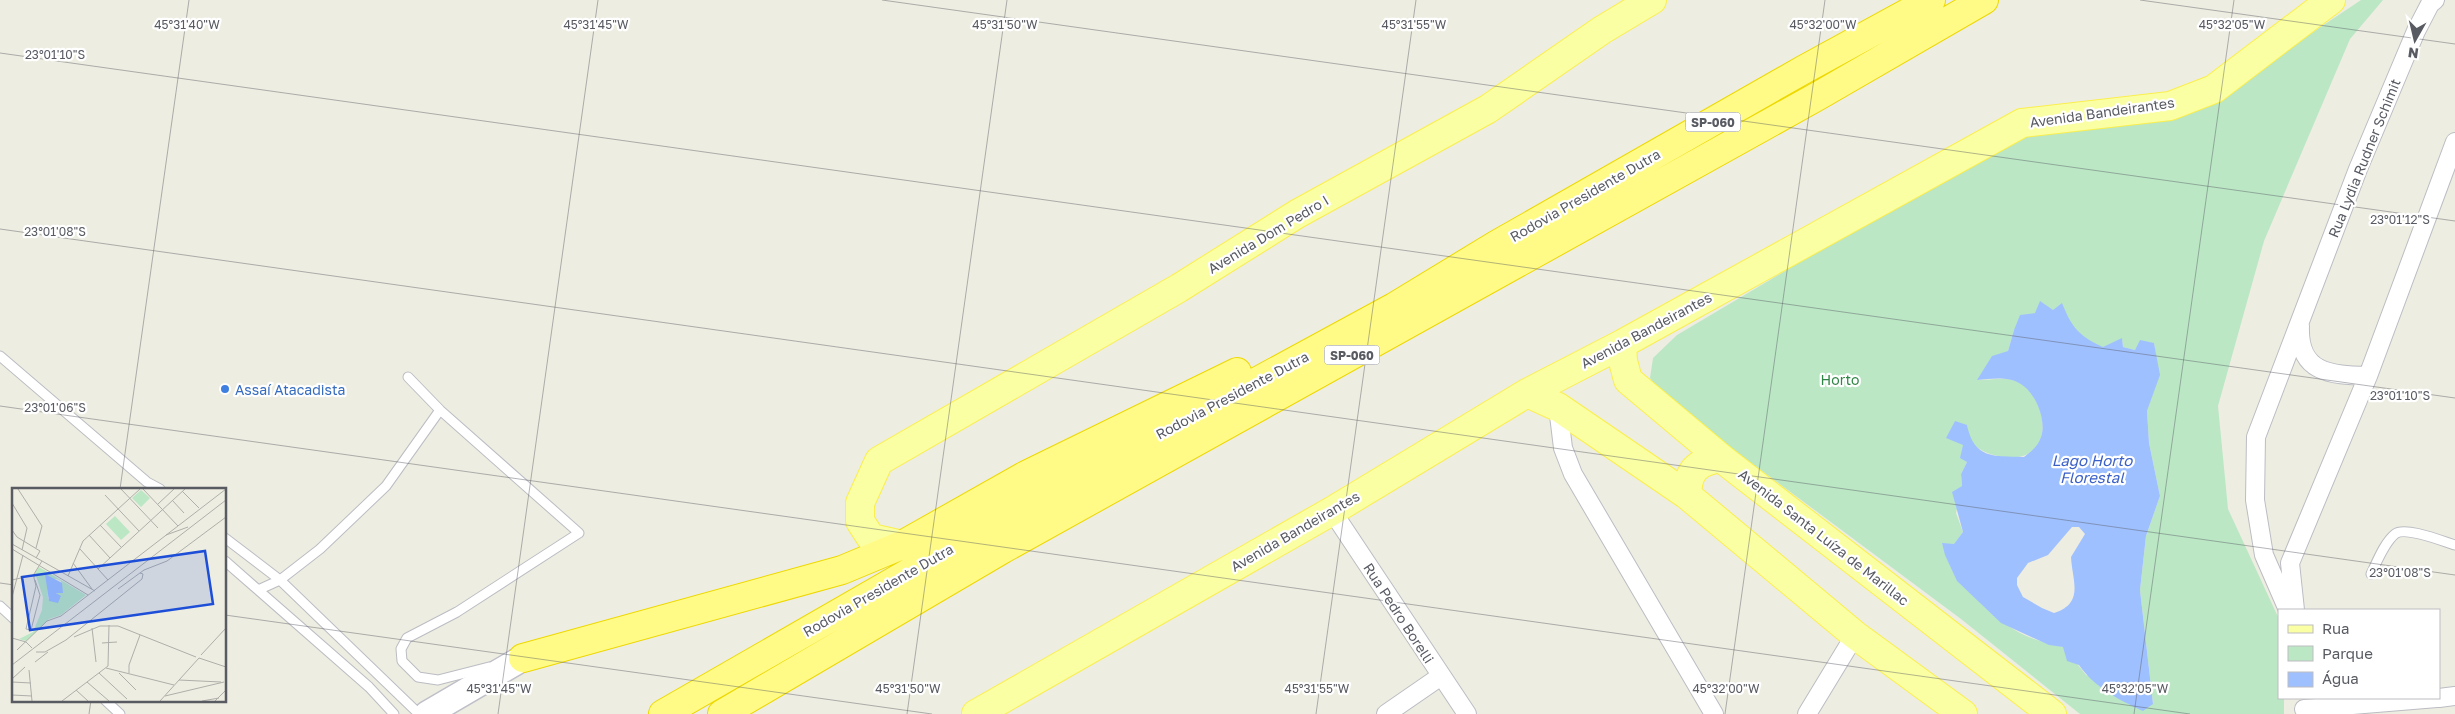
<svg xmlns="http://www.w3.org/2000/svg" width="2455" height="714" viewBox="0 0 2455 714" font-family="'Golos Text',sans-serif">
	<style>
		.green { fill: #bbe7c5; fill-rule: evenodd }
		.water { fill: #9fc0ff; fill-rule: evenodd }
		.lines { fill: none; stroke-linecap: round; stroke-linejoin: round }
		.lane-casing { stroke: #bbbdc3; stroke-width: 11 }
		.street-casing { stroke: #bbbdc3; stroke-width: 20 }
		.secondary-casing { stroke: #bebfc8; stroke-width: 28 }
		.primary-casing { stroke: #faef4e; stroke-width: 30 }
		.highway-casing { stroke: #eed800; stroke-width: 30 }
		.lane { stroke: #fff; stroke-width: 9 }
		.street { stroke: #fff; stroke-width: 18 }
		.secondary { stroke: #fff; stroke-width: 25 }
		.primary { stroke: #faffa4; stroke-width: 28 }
		.highway { stroke: #fffb86; stroke-width: 28 }
		.ticks { fill: none; stroke: #595b63; stroke-width: 1; stroke-opacity: 0.45 }
		.shop-dot { fill: #3f7fe0; stroke: #fff; stroke-width: 2 }
		.labels { text-anchor: middle; dominant-baseline: central; stroke-width: 4.5; stroke-linejoin: round; paint-order: stroke }
		.shield { fill: #fff; stroke: #8b8c92; stroke-width: 1 }
		.shield-label { font-size: 12px; font-weight: bold; fill: #595b63 }
		.street-label { font-size: 14px; fill: #595b63; stroke: #fff }
		.park-label { font-size: 14px; fill: #2f8545; stroke: #fff }
		.shop-label { font-size: 14px; fill: #366cbe; stroke: #fff; text-anchor: start }
		.water-label { font-size: 15px; font-style: italic; fill: #3b61c9; stroke: #fff }
		.inset-road { fill: none; stroke: #aeafab; stroke-width: 1 }
		.view { fill: #1d4ed8; fill-opacity: 0.15; stroke: #1d4ed8; stroke-width: 2.5 }
		.inset-edge { fill: none; stroke: #595b63; stroke-width: 2.5 }
		.ticks-label { font-size: 12px; text-anchor: middle; fill: #595b63; stroke: #fff; stroke-width: 4.5; stroke-linejoin: round; paint-order: stroke }
	</style>
	<rect width="100%" height="100%" fill="#eeede1"/>
	<path class="green" d="M2361 0H2383L2350 39 2264 241 2218 406 2228 509 2279 619V698H2284V714H2080L1961 619 1667 400 1650 378 1653 358 1677 335 2022 131 2224 92ZM2053 311 2086 339 2103 348 2122 339 2123 347 2135 350 2154 343 2159 375 2147 411 2149 443 2160 496 2146 536 2140 590 2153 704 2086 675 2064 647C1995 635 1978 597 1942 544L1954 545 1963 532 1956 513 1962 486 1961 474 1967 462 1963 445 1967 425C1968 430 1968 439 1972 443 1984 457 2021 464 2035 449 2051 431 2040 393 2019 382 2007 376 1991 380 1978 380L2008 351 2014 330 2035 313Z"/>
	<path class="water" d="M2040 301 2053 310 2062 303C2072 328 2079 336 2103 347L2122 338 2123 347 2135 350 2140 340 2154 343 2160 375 2147 411 2149 443 2160 496 2146 536 2140 590 2153 704 2143 711C2119 700 2094 687 2079 665L2067 661 2063 647 2049 645 2001 623 1957 581 1945 555 1942 543 1954 544 1963 532 1952 492 1962 486 1961 474 1967 462 1960 458 1963 445 1946 438 1955 421 1967 425C1974 459 1993 456 2024 457 2032 451 2038 446 2041 437 2047 420 2035 391 2019 383 2007 376 1990 379 1977 380L1992 356 2008 351 2014 330 2020 315 2035 313ZM2072 527H2079L2085 534 2071 557C2072 580 2085 603 2054 613L2042 608 2023 597 2017 585V578L2028 563 2048 555Z"/>
	<g class="lines">
		<defs>
			<path id="lane" d="M0 356 147 482 160 489
				M408 377 440 410 579 533 457 612 407 638 401 649 402 661 418 677 438 680 489 667
				M225 538 280 580 419 714
				M225 561 369 687 394 714
				M2371 574C2377 562 2384 543 2395 534 2405 526 2442 541 2455 545
				M258 590 280 580 320 549 386 486 440 410
				M0 606 14 619
				M105 700 120 714"/>
			<path id="street" d="M2300 326C2298 373 2330 375 2368 376
				M1558 407 1563 448 1573 474 1714 714
				M1332 511 1467 714
				M2288 610 2264 555 2255 500 2256 437 2358 169 2416 31 2430 4 2435 0
				M2295 610 2290 563 2368 376 2455 142
				M2439 698 2455 696
				M2304 709 2437 698
				M1386 714 1441 676
				M1807 714 1855 635"/>
			<path id="secondary" d="M427 714 523 658"/>
			<path id="primary" d="M1622 344 1623 361 1628 380 1721 458 2052 714
				M1527 393 1558 407 1687 495 1855 635 1963 714
				M1687 495C1688 470 1697 462 1721 458
				M902 545 871 538 860 521V503L879 461 1179 288 1297 214 1488 109 1602 30 1652 0
				M976 714 1332 511 1527 393 1622 344 2022 123 2170 106 2214 89 2331 0"/>
			<path id="highway" d="M523 658 842 570 902 545 1026 475 1237 372
				M663 714 985 529 1394 307 1496 245 1803 70 1931 0
				M722 714 1003 549 1818 96 1984 0"/>
		</defs>
		<use href="#lane" class="lane-casing"/>
		<use href="#street" class="street-casing"/>
		<use href="#secondary" class="secondary-casing"/>
		<use href="#primary" class="primary-casing"/>
		<use href="#highway" class="highway-casing"/>
		<use href="#lane" class="lane"/>
		<use href="#street" class="street"/>
		<use href="#secondary" class="secondary"/>
		<use href="#primary" class="primary"/>
		<use href="#highway" class="highway"/>
	</g>
	<path class="ticks" d="M882 0 2455 221M2140 0 2455 44M0 53 2455 398M0 229 2455 575M0 406 2190 714M120 489 189 0M0 583 14 585M225 615 932 714M89 714 91 700M498 714 598 0M907 714 1007 0M1316 714 1416 0M1725 714 1825 0M2134 714 2234 0"/>
	<circle class="shop-dot" cx="225" cy="389" r="5"/>
	<g class="labels">
		<g class="shield">
			<rect x="1685.5" y="112.5" width="55" height="19" rx="4"/>
			<rect x="1324.5" y="345.5" width="55" height="19" rx="4"/>
		</g>
		<g class="shield-label">
			<text x="1713" y="122">SP-060</text>
			<text x="1352" y="355">SP-060</text>
		</g>
		<g class="street-label">
			<text transform="translate(2102 112) rotate(-8)">Avenida Bandeirantes</text>
			<text transform="translate(2364 158) rotate(-68)">Rua Lydia Rudner Schimit</text>
			<text transform="translate(1585 195) rotate(-30)">Rodovia Presidente Dutra</text>
			<text transform="translate(1268 234) rotate(-31)">Avenida Dom Pedro I</text>
			<text transform="translate(1646 330) rotate(-28)">Avenida Bandeirantes</text>
			<text transform="translate(1232 395) rotate(-28)">Rodovia Presidente Dutra</text>
			<text transform="translate(1295 531) rotate(-30)">Avenida Bandeirantes</text>
			<text transform="translate(1824 537) rotate(38)">Avenida Santa Luíza de Marillac</text>
			<text transform="translate(878 590) rotate(-30)">Rodovia Presidente Dutra</text>
			<text transform="translate(1399 613) rotate(57)">Rua Pedro Borelli</text>
		</g>
		<g class="park-label">
			<text x="1840" y="379">Horto</text>
		</g>
		<g class="shop-label">
			<text x="235" y="389">Assaí Atacadista</text>
		</g>
		<g class="water-label">
			<text x="2092" y="460">Lago Horto<tspan x="2092" dy="17">Florestal</tspan></text>
		</g>
	</g>
	<g transform="translate(12 488)">
		<rect width="214" height="214" fill="#eeede1"/>
		<path d="M129 2 138 10 129 19 120 10ZM103 28 118 44 109 52 94 36ZM27 79 74 107 49 127 37 131 14 153 7 151 21 144 30 122 31 109 23 85ZM45 91 49 93 50 103H45V108L49 109 43 114 36 111 35 92Z" fill="#bbe7c5" fill-rule="evenodd"/>
		<path d="M33 86 50 95 51 105H44L49 108 46 115 37 113Z" fill="#9fc0ff"/>
		<path class="inset-road" d="M6 1 30 38 24 60M109 1 146 40M131 1 166 38M170 3 187 20M93 7 127 43M160 12 172 25M0 15 15 40 10 62M146 16 162 1M88 37 109 59M0 42 5 49 28 63 24 70M77 47 98 70M154 47 176 39M0 56 83 103M0 61 76 107M68 61 96 92M155 73 214 29M61 75 80 101M86 81 173 1M56 88 71 53 128 1M0 92 22 87M23 92 28 107 19 142 14 141 24 98 22 90V86L30 73M106 101 132 82 155 73M0 109 11 67M80 140 84 174M62 149 88 138H106L184 169M0 150 14 154 20 160M90 155 105 154M5 162 35 133 49 128 214 1M24 164H33L54 152 130 91 131 86 128 85M189 167 214 140M187 170 214 179M23 174 36 164M0 177 214 12M94 180 162 197M17 182 20 213M87 185 115 211M107 185 124 202M117 185V177L128 147M0 191 13 179M167 192 209 194M0 194 19 195M75 194 97 213M64 202 76 213M0 207 20 208M153 208 212 194M50 213 96 178 97 137M148 213 187 170M190 213 207 210M203 213 214 202"/>
		<path class="view" d="M193 63 201 116 18 142 10 89Z"/>
		<rect width="214" height="214" class="inset-edge"/>
	</g>
	<g class="ticks-label">
		<text x="187" y="29">45°31'40"W</text>
		<text x="596" y="29">45°31'45"W</text>
		<text x="1005" y="29">45°31'50"W</text>
		<text x="1414" y="29">45°31'55"W</text>
		<text x="1823" y="29">45°32'00"W</text>
		<text x="2232" y="29">45°32'05"W</text>
		<text x="55" y="59">23°01'10"S</text>
		<text x="2400" y="224">23°01'12"S</text>
		<text x="55" y="236">23°01'08"S</text>
		<text x="2400" y="400">23°01'10"S</text>
		<text x="55" y="412">23°01'06"S</text>
		<text x="2400" y="577">23°01'08"S</text>
		<text x="499" y="693">45°31'45"W</text>
		<text x="908" y="693">45°31'50"W</text>
		<text x="1317" y="693">45°31'55"W</text>
		<text x="1726" y="693">45°32'00"W</text>
		<text x="2135" y="693">45°32'05"W</text>
	</g>
	<rect x="2278" y="609" width="162" height="90" fill="#ffffff" stroke="#bdbdc1"/>
	<rect x="2288" y="625" width="25" height="8" fill="#faffa4" stroke="#bdbdc1"/>
	<text x="2322" y="634" font-size="15" fill="#595b63">Rua</text>
	<rect x="2288" y="646" width="25" height="15" fill="#bbe7c5" stroke="#bdbdc1"/>
	<text x="2322" y="659" font-size="15" fill="#595b63">Parque</text>
	<rect x="2288" y="672" width="25" height="15" fill="#9fc0ff" stroke="#bdbdc1"/>
	<text x="2322" y="684" font-size="15" fill="#595b63">Água</text>
	<g transform="translate(2415 40) rotate(188)" stroke="#ffffff" stroke-width="4" paint-order="stroke">
	<path d="M0-4L9 19L0 12L-9 19Z" fill="#595b63"/>
	<text y="-8" font-size="14" font-weight="bold" text-anchor="middle" fill="#595b63">N</text>
	</g>
</svg>
